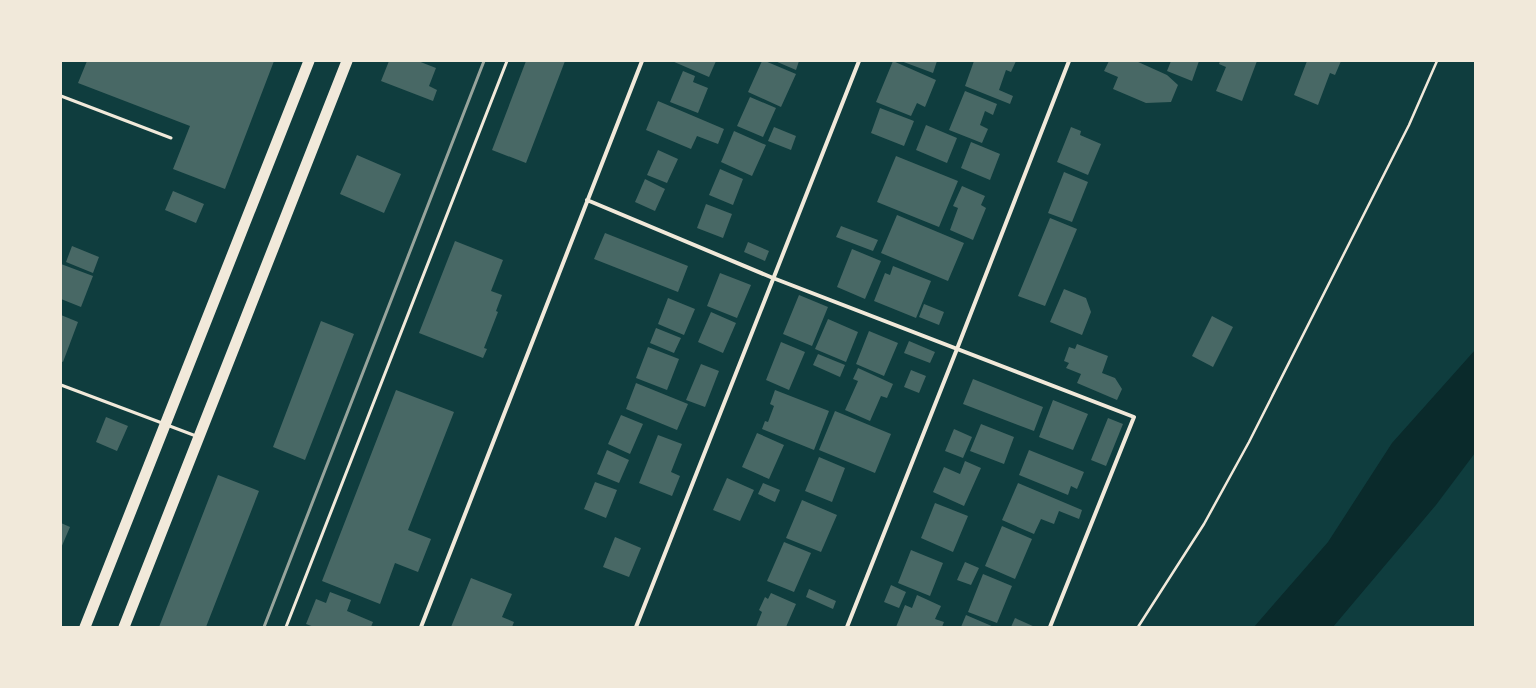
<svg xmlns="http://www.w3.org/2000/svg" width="1536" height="688" viewBox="0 0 1536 688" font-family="Overpass,sans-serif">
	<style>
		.water { fill: #0a2a2b }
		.building { fill: #486865 }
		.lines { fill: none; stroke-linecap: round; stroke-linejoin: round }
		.path { stroke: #f1e9da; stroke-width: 2.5 }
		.service { stroke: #f1e9da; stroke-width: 3 }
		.minor { stroke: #f1e9da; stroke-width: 4 }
		.trunk { stroke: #f1e9da; stroke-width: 11 }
		.rail { stroke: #97a49c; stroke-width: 3 }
	</style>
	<rect width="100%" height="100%" fill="#0f3d3e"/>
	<path class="water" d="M1475 350V453L1436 505 1333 627H1254L1328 542 1392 443Z"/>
	<path class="building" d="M87 61H274L225 189 173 169 190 126 78 83Z
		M389 61H418L436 68 429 86 437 90 433 101 381 81Z
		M526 61H565L526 163 492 150Z
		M672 61H716L709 77Z
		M762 61H765L796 74 781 107 748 92Z
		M775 61H799L796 70Z
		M893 61 936 80 925 107 917 103 911 116 876 102Z
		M901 61H937L933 73Z
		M974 61H1016L1011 72 1006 70 999 90 1013 96 1010 104 965 86Z
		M1109 61H1136L1167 75 1178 85 1171 102 1146 103 1113 89 1118 77 1104 71Z
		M1171 61H1199L1192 81 1167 71Z
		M1220 61H1257L1242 101 1216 91 1226 67 1219 64Z
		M1307 61H1341L1335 75 1330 73 1318 105 1294 95Z
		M683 71 695 76 693 82 708 88 698 113 670 102Z
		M965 91 997 104 993 115 985 111 980 125 988 129 982 143 949 130Z
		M750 97 776 108 763 137 737 126Z
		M658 101 724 129 718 144 697 136 691 149 646 130Z
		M880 108 914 121 904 146 871 133Z
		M926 125 957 138 947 163 916 150Z
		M774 127 796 136 791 150 768 141Z
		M1071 127 1081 131 1080 135 1101 144 1088 175 1057 162Z
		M734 131 766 145 752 176 721 162Z
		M971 142 1000 154 990 180 961 168Z
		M658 150 678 159 667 183 647 175Z
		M357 155 401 174 384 213 340 194Z
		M896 156 958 181 939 227 877 202Z
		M720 169 743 179 733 205 709 195Z
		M1064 172 1088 182 1072 222 1048 213Z
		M645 179 665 189 655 211 635 202Z
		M962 186 985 196 981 205 986 208 973 240 950 230 958 208 953 206Z
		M173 191 204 204 196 223 165 210Z
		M706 204 732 214 723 238 697 228Z
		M897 215 964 243 948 281 881 253Z
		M1050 218 1077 229 1045 306 1018 296Z
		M841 226 878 240 873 251 836 237Z
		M605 233 688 266 678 292 594 259Z
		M455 241 503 260 491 291 502 295 496 311 498 312 484 348 487 349 483 358 419 333Z
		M748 242 769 251 765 261 744 252Z
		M72 246 99 257 93 273 66 262Z
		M852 249 881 261 865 299 837 287Z
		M61 264 93 276 81 307 61 299Z
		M893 266 931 281 916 318 874 301 885 273 890 275Z
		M720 273 751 285 737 318 707 306Z
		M1064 289 1086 298 1091 312 1082 335 1050 322Z
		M799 295 828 307 812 346 783 334Z
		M668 298 695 309 684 335 658 324Z
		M924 304 944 312 939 325 919 317Z
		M711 312 736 323 723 353 698 342Z
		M61 315 78 322 63 362 61 361Z
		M1212 316 1233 327 1213 367 1192 356Z
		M828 319 858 332 846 362 815 349Z
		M321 321 354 334 305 460 273 447Z
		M656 328 681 338 674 353 650 343Z
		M869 331 898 343 884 376 856 364Z
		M909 341 935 352 930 363 904 353Z
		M781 342 805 352 789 390 766 380Z
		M1077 344 1108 356 1102 373 1115 378 1122 389 1117 400 1077 383 1081 374 1066 368 1069 363 1064 361 1069 347 1075 349Z
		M648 347 679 359 667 390 636 378Z
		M818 354 845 365 840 377 813 365Z
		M701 364 719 371 705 407 686 400Z
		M858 368 893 384 887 398 881 396 870 421 845 410 858 381 853 379Z
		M911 370 926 376 919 393 904 387Z
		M973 379 1043 407 1034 431 963 404Z
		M636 383 688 404 677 430 626 409Z
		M396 390 454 412 408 530 431 539 418 572 395 563 380 604 322 581Z
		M775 390 829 411 814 450 762 429 765 421 768 422 774 406 770 404Z
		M1053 400 1088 414 1073 450 1039 437Z
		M835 411 891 434 875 473 819 450Z
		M621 415 643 424 630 454 608 444Z
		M106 417 128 426 117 451 96 442Z
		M1108 418 1123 424 1106 466 1091 460Z
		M981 424 1014 437 1004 464 970 451Z
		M954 429 972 437 963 458 945 451Z
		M757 433 784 445 769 479 742 467Z
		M658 435 682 444 671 472 680 476 672 496 639 483Z
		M607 450 629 460 619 483 597 474Z
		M1029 450 1084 472 1077 489 1071 486 1068 495 1019 475Z
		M819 457 845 468 832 502 805 491Z
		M965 461 981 468 964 506 933 492 944 467 960 474Z
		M218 475 259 491 206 627H159Z
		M727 478 754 490 740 521 713 510Z
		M595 482 617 490 606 518 584 509Z
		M763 483 780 490 775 502 758 494Z
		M1018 483 1082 510 1079 519 1059 511 1054 524 1041 519 1034 534 1002 520Z
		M802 500 837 515 821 552 786 538Z
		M935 503 968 516 953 552 921 538Z
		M61 523 70 527 61 548Z
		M1002 526 1032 539 1015 579 985 566Z
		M615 537 641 548 629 577 603 567Z
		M784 542 811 553 794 592 767 581Z
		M911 550 943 563 930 596 898 583Z
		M965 562 979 568 971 585 957 580Z
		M983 574 1012 586 997 623 968 612Z
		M471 578 512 594 502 617 514 622 512 627H451Z
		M891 585 906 592 899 608 884 602Z
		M809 589 836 601 833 609 806 597Z
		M330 592 351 600 347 611 373 622 371 627H314L306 624 316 599 326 603Z
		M771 593 796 604 786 627H756L762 612 759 610 765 597 768 599Z
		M917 595 941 606 935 619 944 622 942 627H896L905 605 912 608Z
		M966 615 994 627H961Z
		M1015 618 1035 627H1011Z"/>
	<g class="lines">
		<path class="path" d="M1138 627 1204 524 1249 442 1409 125 1437 61"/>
		<path class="service" d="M61 96 171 138
			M61 385 162 423
			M167 425 196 436
			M286 627 507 61"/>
		<path class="minor" d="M587 200 773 278 1134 417 1050 627
			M421 627 642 61
			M636 627 859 61
			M847 627 957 349 1069 61"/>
		<path class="trunk" d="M85 627 309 61
			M124 627 347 61"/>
		<path class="rail" d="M264 627 484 61"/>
	</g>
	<rect width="1536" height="688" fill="none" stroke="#f1e9da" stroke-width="124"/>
</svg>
